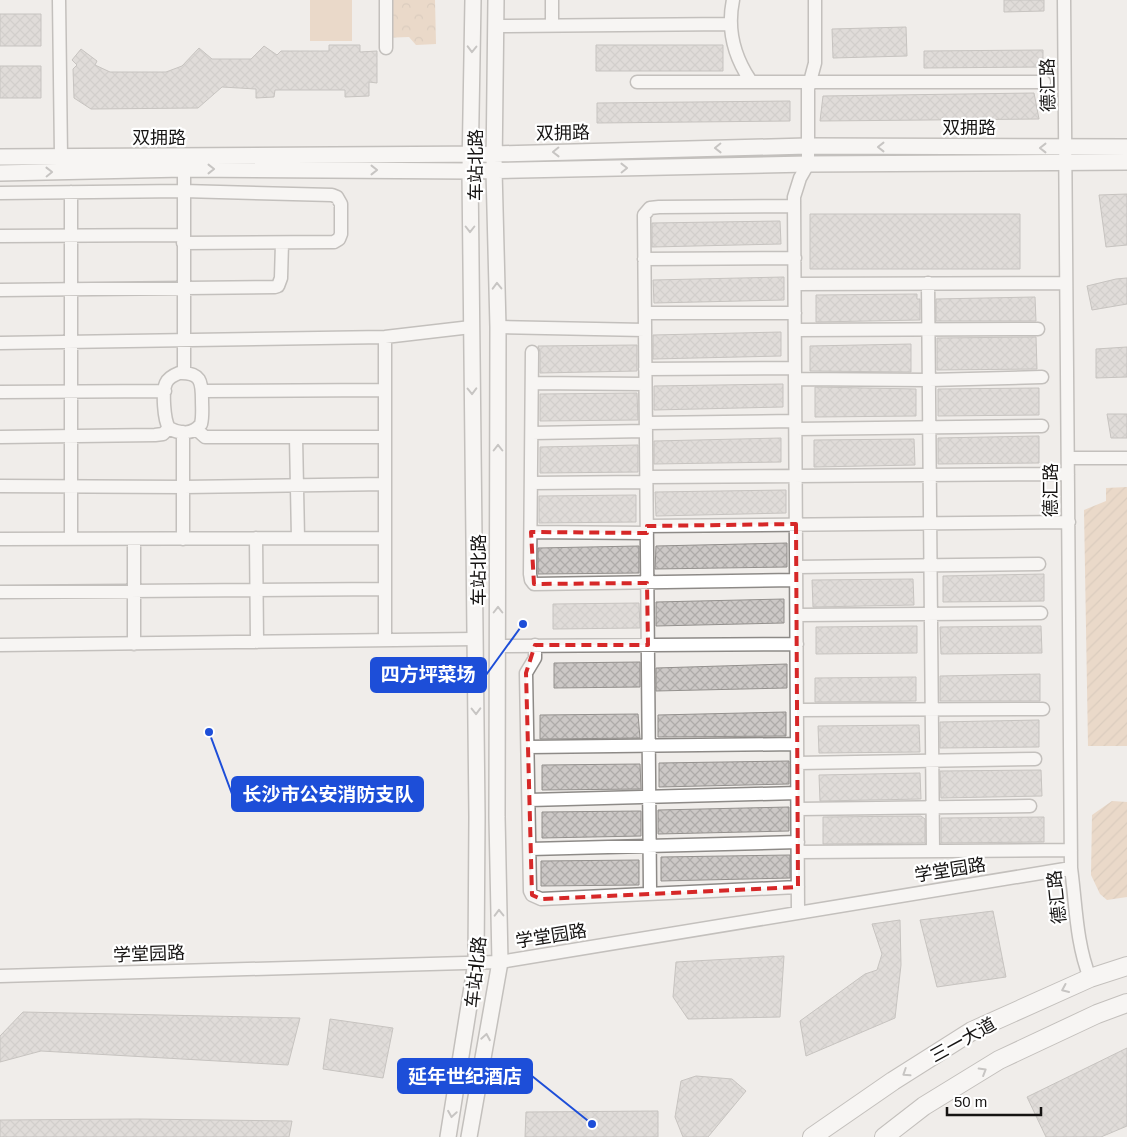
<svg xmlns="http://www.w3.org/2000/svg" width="1127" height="1137" viewBox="0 0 1127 1137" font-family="Arial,'Noto Sans SC',sans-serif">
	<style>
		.grass { fill: #e2c1a2 }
		.park { fill: url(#park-crowns) }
		.garden { fill: url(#garden-furrows) }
		.building { fill: url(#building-cross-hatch); stroke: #94918e }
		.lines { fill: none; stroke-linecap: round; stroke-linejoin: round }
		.minor-casing { stroke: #8d8a87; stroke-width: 15 }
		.major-casing { stroke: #8d8a87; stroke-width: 18 }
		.highway-casing { stroke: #8d8a87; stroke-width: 20 }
		.minor { stroke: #fff; stroke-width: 12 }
		.major { stroke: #fff; stroke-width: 15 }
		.highway { stroke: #fff; stroke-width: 18 }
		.oneway { stroke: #969595 }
		.marked { fill: none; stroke: #d62828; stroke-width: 4; stroke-dasharray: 10 6; stroke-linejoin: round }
		.labels { text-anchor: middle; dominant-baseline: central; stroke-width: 4.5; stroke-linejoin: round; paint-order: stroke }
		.street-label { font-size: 18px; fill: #161413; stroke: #fff }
		.leader { fill: none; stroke: #1d4ed8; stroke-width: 2 }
		.callout-dot { fill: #1d4ed8; stroke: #fff; stroke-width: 2 }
		.callout { fill: #1d4ed8; stroke: #1d4ed8; stroke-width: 2 }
		.callout-label { font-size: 19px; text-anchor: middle; font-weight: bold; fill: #fff }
	</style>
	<defs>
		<pattern id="park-crowns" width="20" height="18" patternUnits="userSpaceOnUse" patternTransform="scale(1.25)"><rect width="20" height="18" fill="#e2c1a2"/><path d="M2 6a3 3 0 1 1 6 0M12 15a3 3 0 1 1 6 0" fill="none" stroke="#c1a58b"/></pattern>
		<pattern id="garden-furrows" width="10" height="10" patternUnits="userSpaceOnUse" patternTransform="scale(1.25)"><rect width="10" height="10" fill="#e2c1a2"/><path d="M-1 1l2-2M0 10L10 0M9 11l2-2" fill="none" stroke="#c1a58b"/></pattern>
		<pattern id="building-cross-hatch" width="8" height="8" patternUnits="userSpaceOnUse" patternTransform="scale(1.25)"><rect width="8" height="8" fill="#ccc8c6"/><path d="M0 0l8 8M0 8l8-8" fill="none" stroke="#aeaba9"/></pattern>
	</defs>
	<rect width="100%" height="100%" fill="#f0edea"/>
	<path class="grass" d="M310 0H352V41H310Z"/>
	<path class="park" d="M381 0H435L436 44 416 45 409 37 381 38Z"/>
	<path class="garden" d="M1127 487V746H1088L1084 510 1106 501V488Z
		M1112 801 1127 802V897L1107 900 1100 894 1091 875 1092 815Z"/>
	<path class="building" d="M1004 0H1044V11L1004 12Z
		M0 14H41V46H0Z
		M906 27 907 56 833 58 832 29Z
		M329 45H360V52L377 51V83L369 82V96L345 97V90H275L274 97 256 98V89L222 87 198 108 91 109 74 98 73 69 77 65 72 60 81 49 97 61 95 65 110 72H166L182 66 199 48 212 59H251L264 46 277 55 281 51H329Z
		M596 45H723V71H596Z
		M1043 50V67L924 68V51Z
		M0 66H41V98H0Z
		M1034 93 1039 119 820 121 823 96Z
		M790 101V121L597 123V103Z
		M1127 194V245L1106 247 1099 195Z
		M810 214H1020V269H810Z
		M780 221 781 244 652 247V223Z
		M784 277V300L654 303 653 280Z
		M1127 278V304L1092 310 1087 286 1116 279Z
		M917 294V299H920V320L816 322V295Z
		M1035 297 1036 321H936V299Z
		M781 332V356L653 359V335Z
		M1036 337 1037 369 937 370V338Z
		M911 344V372L810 371V346Z
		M637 345V371L540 373V352L538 346Z
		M1127 347V377L1096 378V349Z
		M783 384V407L654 410V386Z
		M815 387 916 389V416L815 417Z
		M1039 388V415L938 416V389Z
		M637 393 638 420 540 421V394Z
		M1107 414H1127V438H1111Z
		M1039 436V463L938 464V438Z
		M781 438V462L654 464V441Z
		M914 439 915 465 814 467V440Z
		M638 445V472L540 473V447Z
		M786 490V513L656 516 655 492Z
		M636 495V522L539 523V496Z
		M787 543V567L655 569 656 546Z
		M639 546V573L538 574V548Z
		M1044 574V601L943 602V576Z
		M913 579 914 605 813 607 812 580Z
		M784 599V623L656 626V602Z
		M639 603 640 628 553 629V604Z
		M917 626V653L816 654V627Z
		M1041 626 1042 653 941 654 940 627Z
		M640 662V687L554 688V663Z
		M787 664V688L656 691V668Z
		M1040 674V701H940V676Z
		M916 677V701L815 702V678Z
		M786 712V736L658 737V715Z
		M638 714 640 738 540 739V715Z
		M1039 720V747L940 748V722Z
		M919 725 920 752 819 753 818 726Z
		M789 761V784L659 787V763Z
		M640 764 641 789 542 790V765Z
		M1041 770 1042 796 941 798 940 771Z
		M920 773 921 799 820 801 819 775Z
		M789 807V831L658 834V810Z
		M641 811V836L542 838V812Z
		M921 816 925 819V843L823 844V817Z
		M1044 817V842L941 843V818Z
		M790 855V878L661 881V857Z
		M639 860V885L541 886V861Z
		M993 911 1006 977 937 987 920 920Z
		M900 920 901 965 895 1018 806 1056 800 1021 865 974 877 970 882 954 872 924Z
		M784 956 780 1017 688 1019 673 997 676 962Z
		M23 1012 300 1018 288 1065 41 1051 0 1062V1036Z
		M330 1019 393 1028 383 1078 323 1069Z
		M1127 1048V1126L1101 1137H1046L1027 1097Z
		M696 1076 732 1079 746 1091 708 1137H683L675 1117 681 1081Z
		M658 1111V1137H525L526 1112Z
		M139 1119 292 1121 289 1137H0V1120Z"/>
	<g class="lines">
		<defs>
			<path id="minor" d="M59 0 61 156
				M386 0V48
				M733 0C727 29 734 56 750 80
				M1064 0 1071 868C1076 905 1076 943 1090 978
				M496 26 731 24
				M552 26V0
				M637 82H1044
				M71 192V539
				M0 193 183 191 332 195 337 197 341 204V234L339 239 334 242 183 243
				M0 236 183 235
				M644 259 795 258
				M928 283 933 851
				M795 284 1066 283
				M0 290 275 287 278 286 281 278 282 243
				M645 313H795
				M498 327 645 330
				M795 330 1038 329
				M385 337V640
				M0 343 385 337 471 327
				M532 352 530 574 531 580 534 584 796 580
				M645 369 795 368
				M179 373C201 372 202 382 202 400 202 408 203 416 201 424 193 435 179 434 169 428 164 420 162 392 166 383 168 378 174 375 179 373Z
				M184 373V161
				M796 379 929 380 1042 377
				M532 383 645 384
				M202 391 385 390
				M0 392 165 391
				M646 423 795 421
				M196 429 205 437H385
				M796 429 1042 426
				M532 433 646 431
				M0 437 155 435 163 434 169 428
				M296 437 298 538
				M1068 458H1127
				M646 477 1068 474
				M531 483 646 482
				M0 486 183 487 385 484
				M647 526 1069 522
				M531 532 647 533
				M256 538 257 642
				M0 539 385 538
				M134 539V644
				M183 539V432
				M796 567 1039 564
				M0 592 385 589
				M797 615 1041 613
				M0 645 475 639
				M535 645V658L526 673 530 891 532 895 541 899 798 887
				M498 646 797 644
				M797 710 1043 709
				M528 747 797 744
				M797 763 1035 759
				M529 800 797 793
				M798 809 1030 806
				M530 849 798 842
				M798 852 1071 850
				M650 889 644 215 650 208 659 207 794 206
				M798 912 794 197 800 178 808 164V89L815 63V0
				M0 976 500 962 1071 868"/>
			<path id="major" d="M0 157 494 154 807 146 1127 147
				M0 173 183 169 470 171 808 164 1127 162
				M448 1137 476 962 477 817 470 171 473 0
				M469 1137 500 962 497 817 498 327 494 170 496 0"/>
			<path id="highway" d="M812 1137 893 1081 972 1031 1090 978 1127 966
				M884 1137 924 1106 999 1060 1097 1014 1127 1003"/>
		</defs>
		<use href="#minor" class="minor-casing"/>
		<use href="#major" class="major-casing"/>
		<use href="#highway" class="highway-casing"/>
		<use href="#minor" class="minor"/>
		<use href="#major" class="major"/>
		<use href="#highway" class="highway"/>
	</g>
	<defs><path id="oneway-chevron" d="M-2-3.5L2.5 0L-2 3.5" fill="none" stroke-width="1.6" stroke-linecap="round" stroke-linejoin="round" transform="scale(1.25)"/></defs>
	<g class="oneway">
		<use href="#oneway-chevron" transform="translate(472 49) rotate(91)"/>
		<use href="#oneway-chevron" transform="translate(881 147) rotate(-180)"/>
		<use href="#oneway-chevron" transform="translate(718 148) rotate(179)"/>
		<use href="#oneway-chevron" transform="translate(1043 148) rotate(-180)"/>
		<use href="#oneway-chevron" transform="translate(556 152) rotate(179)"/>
		<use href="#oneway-chevron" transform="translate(624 168) rotate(-1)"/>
		<use href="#oneway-chevron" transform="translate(211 169)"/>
		<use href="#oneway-chevron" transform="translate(374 170)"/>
		<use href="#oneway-chevron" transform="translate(49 172) rotate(-1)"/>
		<use href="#oneway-chevron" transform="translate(470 229) rotate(90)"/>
		<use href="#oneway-chevron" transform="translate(497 286) rotate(-91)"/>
		<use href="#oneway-chevron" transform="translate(472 391) rotate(89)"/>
		<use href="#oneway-chevron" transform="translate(498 448) rotate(-90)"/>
		<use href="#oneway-chevron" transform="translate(498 610) rotate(-90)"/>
		<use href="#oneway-chevron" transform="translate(476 711) rotate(89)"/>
		<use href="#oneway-chevron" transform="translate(499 913) rotate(-91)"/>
		<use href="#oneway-chevron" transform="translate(1065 989) rotate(156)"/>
		<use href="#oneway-chevron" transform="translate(486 1037) rotate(-80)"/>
		<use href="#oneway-chevron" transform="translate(983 1071) rotate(-31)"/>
		<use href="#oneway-chevron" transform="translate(906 1073) rotate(147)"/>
		<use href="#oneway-chevron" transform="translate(452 1114) rotate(99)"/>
	</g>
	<path d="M0 0H1127V1137H0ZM796 524 798 887 541 899 532 895 526 673 535 645H648L647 583 534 584 531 532 647 533V526Z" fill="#f0edea" fill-opacity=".55" fill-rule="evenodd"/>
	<path class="marked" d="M796 524 798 887 541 899 532 895 526 673 535 645H648L647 583 534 584 531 532 647 533V526Z"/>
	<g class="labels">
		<g class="street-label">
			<text transform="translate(1048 85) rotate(-91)">德汇路</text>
			<text x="969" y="128">双拥路</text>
			<text transform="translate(563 133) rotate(-1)">双拥路</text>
			<text x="159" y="138">双拥路</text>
			<text transform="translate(476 165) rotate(-90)">车站北路</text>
			<text transform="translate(1051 490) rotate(-90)">德汇路</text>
			<text transform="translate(479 570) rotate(-90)">车站北路</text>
			<text transform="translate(950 870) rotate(-9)">学堂园路</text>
			<text transform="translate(1057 897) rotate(-96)">德汇路</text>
			<text transform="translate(551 936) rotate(-9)">学堂园路</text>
			<text transform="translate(149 954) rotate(-2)">学堂园路</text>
			<text transform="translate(476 972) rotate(-84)">车站北路</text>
			<text transform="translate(963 1040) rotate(-29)">三一大道</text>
		</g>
	</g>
	<path class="leader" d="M523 624L486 675M209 732L232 794M592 1124L532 1076"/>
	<g class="callout-dot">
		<circle cx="523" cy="624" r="5"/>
		<circle cx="209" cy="732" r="5"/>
		<circle cx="592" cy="1124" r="5"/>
	</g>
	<g class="callout">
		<rect x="371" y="658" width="115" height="34" rx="5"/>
		<rect x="232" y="777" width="191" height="34" rx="5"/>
		<rect x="398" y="1059" width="134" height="34" rx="5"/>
	</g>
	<g class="callout-label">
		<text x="428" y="681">四方坪菜场</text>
		<text x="328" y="801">长沙市公安消防支队</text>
		<text x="465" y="1083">延年世纪酒店</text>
	</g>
	<path d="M947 1107v8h94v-8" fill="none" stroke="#161413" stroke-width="2.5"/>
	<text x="954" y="1107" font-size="15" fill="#161413" stroke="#ffffff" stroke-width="4" paint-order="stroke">50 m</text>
</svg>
